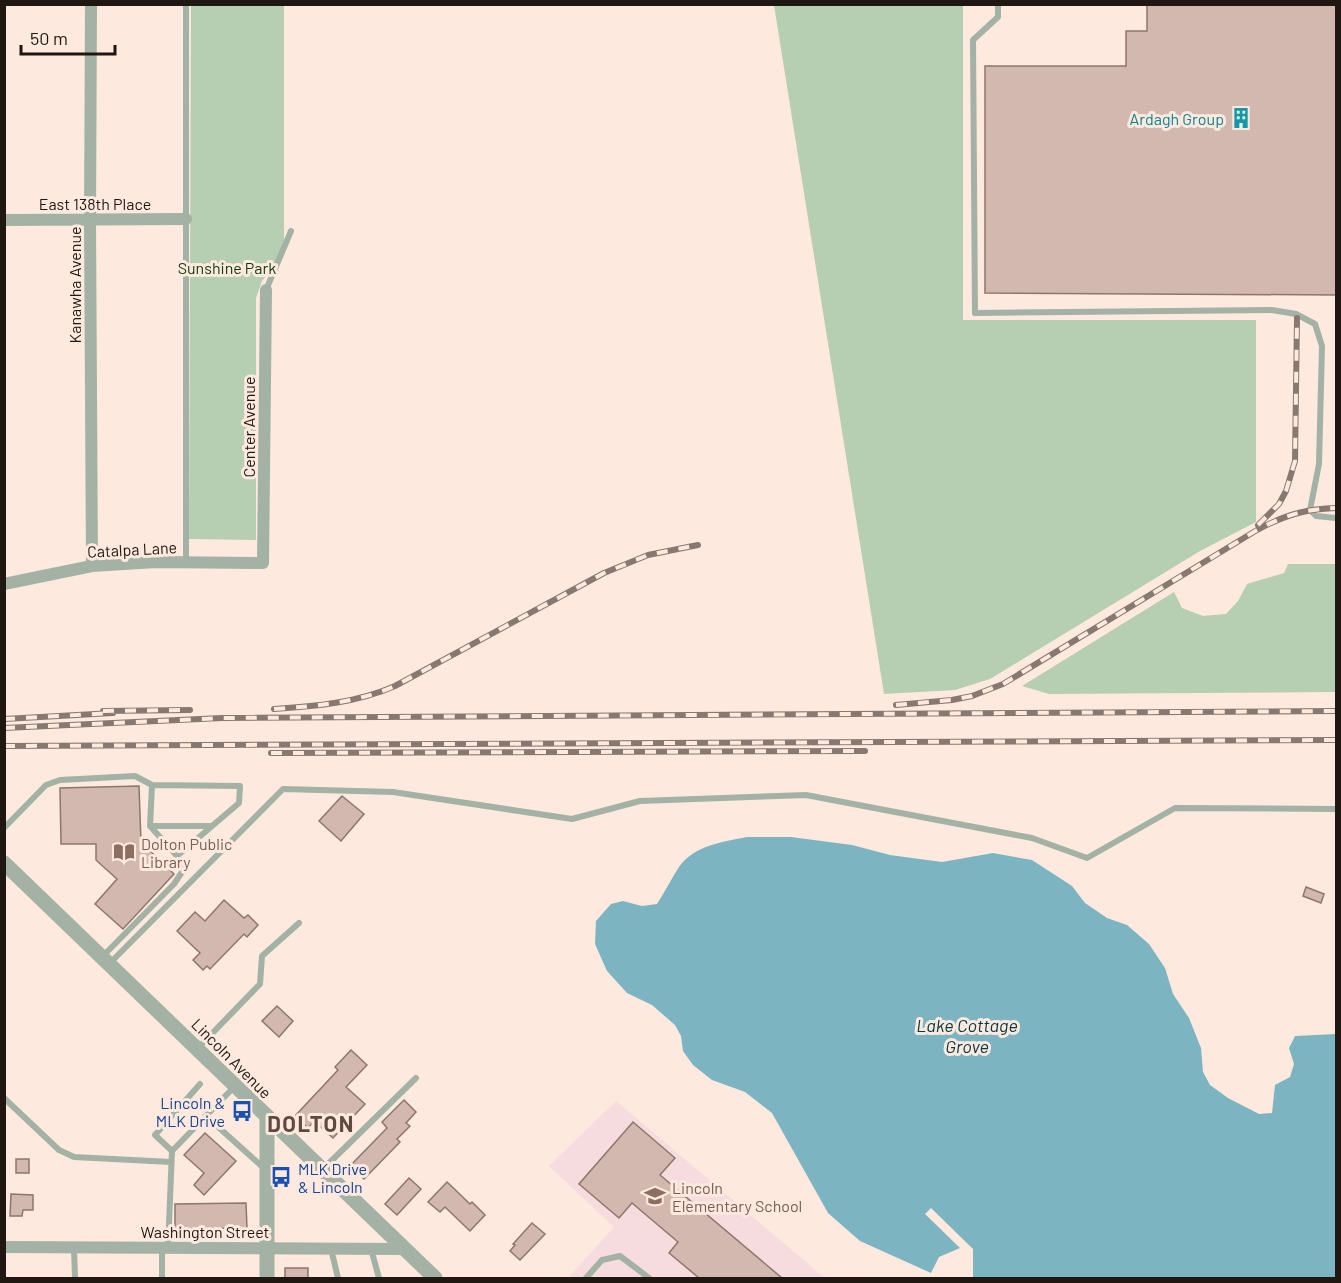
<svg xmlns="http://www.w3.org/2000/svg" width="1341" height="1283" viewBox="0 0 1341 1283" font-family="Barlow,sans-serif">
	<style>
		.education { fill: #f7dcdf }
		.green { fill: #b6ceb1 }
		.water { fill: #7db4c1 }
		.building { fill: #d2b8ae; stroke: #8e766d; stroke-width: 1.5 }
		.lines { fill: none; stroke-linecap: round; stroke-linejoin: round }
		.service { stroke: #a3b2a4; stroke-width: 6 }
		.minor { stroke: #a3b2a4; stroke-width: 12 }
		.tertiary { stroke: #a3b2a4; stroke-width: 15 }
		.rail-casing { stroke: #877971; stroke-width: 6 }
		.rail { stroke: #fde9de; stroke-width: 4; stroke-dasharray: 11; stroke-linecap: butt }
		.labels { text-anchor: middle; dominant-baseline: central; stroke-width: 6; stroke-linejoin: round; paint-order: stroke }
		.culture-label { font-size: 16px; fill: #0d838f; stroke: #fde9de; text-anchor: end }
		.street-label { font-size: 16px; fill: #201712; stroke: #fde9de }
		.park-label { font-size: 16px; fill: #103b09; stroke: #fde9de }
		.education-label { font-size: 16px; fill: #785e54; stroke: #fde9de; text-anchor: start }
		.transit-label { font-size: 16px; fill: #164399; stroke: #fde9de; text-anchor: end }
		.water-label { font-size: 18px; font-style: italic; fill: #023843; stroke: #fde9de }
		.district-label { font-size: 22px; font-weight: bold; letter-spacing: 1.5px; fill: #5f4a3f; stroke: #fde9de }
	</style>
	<rect width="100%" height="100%" fill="#fde9de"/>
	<path class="education" d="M616 1101 825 1278H568L614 1227 549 1166Z"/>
	<path class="green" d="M191 5H284V253L262 281 256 298V540L189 539Z
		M774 5H963V320H1256V522L1200 551 990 679 955 690 884 694Z
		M1288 564H1336V692L1049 694 1022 686 1174 592 1182 608 1203 616 1226 614 1238 601 1247 584 1284 573Z"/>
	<path class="water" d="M747 837H791L852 845 890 855 942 862 993 853 1032 860 1072 886 1085 903 1107 918 1127 925 1149 944 1165 968 1173 994 1189 1018 1201 1048 1203 1072 1210 1085 1228 1098 1259 1114 1272 1113 1275 1085 1290 1077 1294 1064 1289 1048 1295 1036 1336 1034V1278H973V1249L931 1208 925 1214 960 1248 939 1257 931 1273 860 1241 828 1213 772 1113 745 1092 712 1080 693 1065 683 1051 681 1036 675 1025 652 1005 627 993 607 971 595 944 596 921 611 904 623 901 642 906 657 904C665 892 671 879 679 867 695 845 722 842 747 837Z"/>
	<path class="building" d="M1147 4H1336V295L985 293V66H1126V31H1147Z
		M139 786 141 842 174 874 123 929 95 904 117 879 96 860V844H61L60 788Z
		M342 796 364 814 341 841 319 821Z
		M1306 887 1324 894 1321 903 1303 896Z
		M224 900 244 918 248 915 258 925 247 937 244 934 210 969 207 966 203 970 193 960 200 953 177 931 195 912 205 921Z
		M277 1006 293 1021 279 1037 262 1021Z
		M351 1050 367 1065 346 1087 365 1104 333 1138 314 1121 308 1128 295 1116 338 1070 335 1067Z
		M404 1100 416 1112 406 1123 410 1126 397 1139 400 1142 364 1179 350 1166 387 1128 382 1122Z
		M633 1122 675 1158 660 1175 782 1278H699L669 1253 678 1242 632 1203 619 1218 579 1184Z
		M205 1133 236 1161 204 1195 194 1185 204 1173 184 1155Z
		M16 1159H29V1173H16Z
		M409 1178 421 1189 397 1215 385 1204Z
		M447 1182 470 1204 472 1202 485 1215 470 1231 445 1207 440 1212 428 1202Z
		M11 1194 33 1195V1210H23L22 1216H10Z
		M246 1203 247 1228 175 1229V1204Z
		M532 1223 545 1234 520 1260 510 1251 515 1245 513 1244Z
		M285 1268H308V1278H285Z"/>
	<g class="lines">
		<path class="service" d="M186 4V562
			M998 4V17L973 40 975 313 1272 310 1296 314 1315 324 1322 346 1319 464 1310 510 1316 516 1336 518
			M266 290 291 231
			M152 785 150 826 177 856
			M150 826H212
			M4 828 46 785 60 780 135 776 152 785 240 786 239 803 177 856 181 864 182 872 174 884 102 957
			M110 963 283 789 393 792 572 819 640 801 806 795 1032 838 1087 858 1175 808 1336 809
			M198 1048 260 984 262 956 299 923
			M200 1084 155 1135 172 1151 235 1086
			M4 1098 59 1150 74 1157 171 1162
			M206 1116 266 1170
			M323 1169 416 1078
			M74 1248 75 1278
			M162 1248V1278
			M168 1248 172 1151
			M331 1249 338 1278
			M371 1249 379 1278
			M586 1278 602 1260 620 1256 649 1278"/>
		<path class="minor" d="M91 4 90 220 92 566
			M4 220 186 219
			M4 584 92 566 156 562 263 563 266 290
			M4 1247 404 1249"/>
		<path class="tertiary" d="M4 863 435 1278
			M267 1118V1278"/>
		<defs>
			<path id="rail" d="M1258 525 1279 504 1286 491 1295 461 1297 318
				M896 705 952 700 972 696 1003 684 1257 530C1285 515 1305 509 1336 508
				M274 709C317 706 356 703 395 686L604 573 648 555 698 545
				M103 711 190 710
				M4 719 113 713
				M4 728 222 718 1336 711
				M4 746 1336 740
				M271 753 865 751"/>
		</defs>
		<use href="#rail" class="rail-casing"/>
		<use href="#rail" class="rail"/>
	</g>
	<defs>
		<symbol id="building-bare" viewBox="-9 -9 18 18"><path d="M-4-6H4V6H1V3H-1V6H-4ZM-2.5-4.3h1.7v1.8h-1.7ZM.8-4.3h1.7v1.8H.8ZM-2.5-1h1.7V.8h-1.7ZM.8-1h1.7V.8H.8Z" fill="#0f9aa8" stroke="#fde9de" stroke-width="2.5" paint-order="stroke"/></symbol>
		<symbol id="library-bare" viewBox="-9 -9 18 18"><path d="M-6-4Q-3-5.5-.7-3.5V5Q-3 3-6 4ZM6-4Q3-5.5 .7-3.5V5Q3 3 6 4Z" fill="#8d6e63" stroke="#fde9de" stroke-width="2.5" paint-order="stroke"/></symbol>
		<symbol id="bus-bare" viewBox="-9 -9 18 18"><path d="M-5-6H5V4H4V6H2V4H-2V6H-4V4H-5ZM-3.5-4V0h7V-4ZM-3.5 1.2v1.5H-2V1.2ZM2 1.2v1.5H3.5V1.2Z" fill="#1a4fb4" stroke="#fde9de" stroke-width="2.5" paint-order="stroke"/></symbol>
		<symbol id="school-bare" viewBox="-9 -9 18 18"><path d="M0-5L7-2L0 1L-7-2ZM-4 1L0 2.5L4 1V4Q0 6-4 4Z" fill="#8d6e63" stroke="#fde9de" stroke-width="2.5" paint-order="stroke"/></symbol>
	</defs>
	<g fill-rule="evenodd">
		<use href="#building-bare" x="1226" y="103" width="30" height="30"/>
		<use href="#library-bare" x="109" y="837" width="30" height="30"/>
		<use href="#bus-bare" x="227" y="1096" width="30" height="30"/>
		<use href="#bus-bare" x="266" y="1162" width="30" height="30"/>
		<use href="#school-bare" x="640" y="1181" width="30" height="30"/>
	</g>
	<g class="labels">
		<g class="culture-label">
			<text x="1224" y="118">Ardagh Group</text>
		</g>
		<g class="street-label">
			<text x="95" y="203">East 138th Place</text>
			<text transform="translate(74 285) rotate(-90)">Kanawha Avenue</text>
			<text transform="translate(248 427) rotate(-90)">Center Avenue</text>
			<text transform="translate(132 549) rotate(-3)">Catalpa Lane</text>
			<text transform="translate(232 1058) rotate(45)">Lincoln Avenue</text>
			<text x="205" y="1231">Washington Street</text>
		</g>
		<g class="park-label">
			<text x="227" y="267">Sunshine Park</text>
		</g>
		<g class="education-label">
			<text x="141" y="843">Dolton Public<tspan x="141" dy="18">Library</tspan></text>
			<text x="672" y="1187">Lincoln<tspan x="672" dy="18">Elementary School</tspan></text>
		</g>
		<g class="transit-label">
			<text x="225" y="1102">Lincoln &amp;<tspan x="225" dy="18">MLK Drive</tspan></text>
			<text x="298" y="1168" text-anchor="start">MLK Drive<tspan x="298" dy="18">&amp; Lincoln</tspan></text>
		</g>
		<g class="water-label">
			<text x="967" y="1025">Lake Cottage<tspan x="967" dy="21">Grove</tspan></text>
		</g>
		<g class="district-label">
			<text x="311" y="1123">DOLTON</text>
		</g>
	</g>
	<rect width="1341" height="1283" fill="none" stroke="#201712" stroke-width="12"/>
	<path d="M21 45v9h94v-9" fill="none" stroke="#201712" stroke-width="3"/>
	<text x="30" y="45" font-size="18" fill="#201712" stroke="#fde9de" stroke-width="4.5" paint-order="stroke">50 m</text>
</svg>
